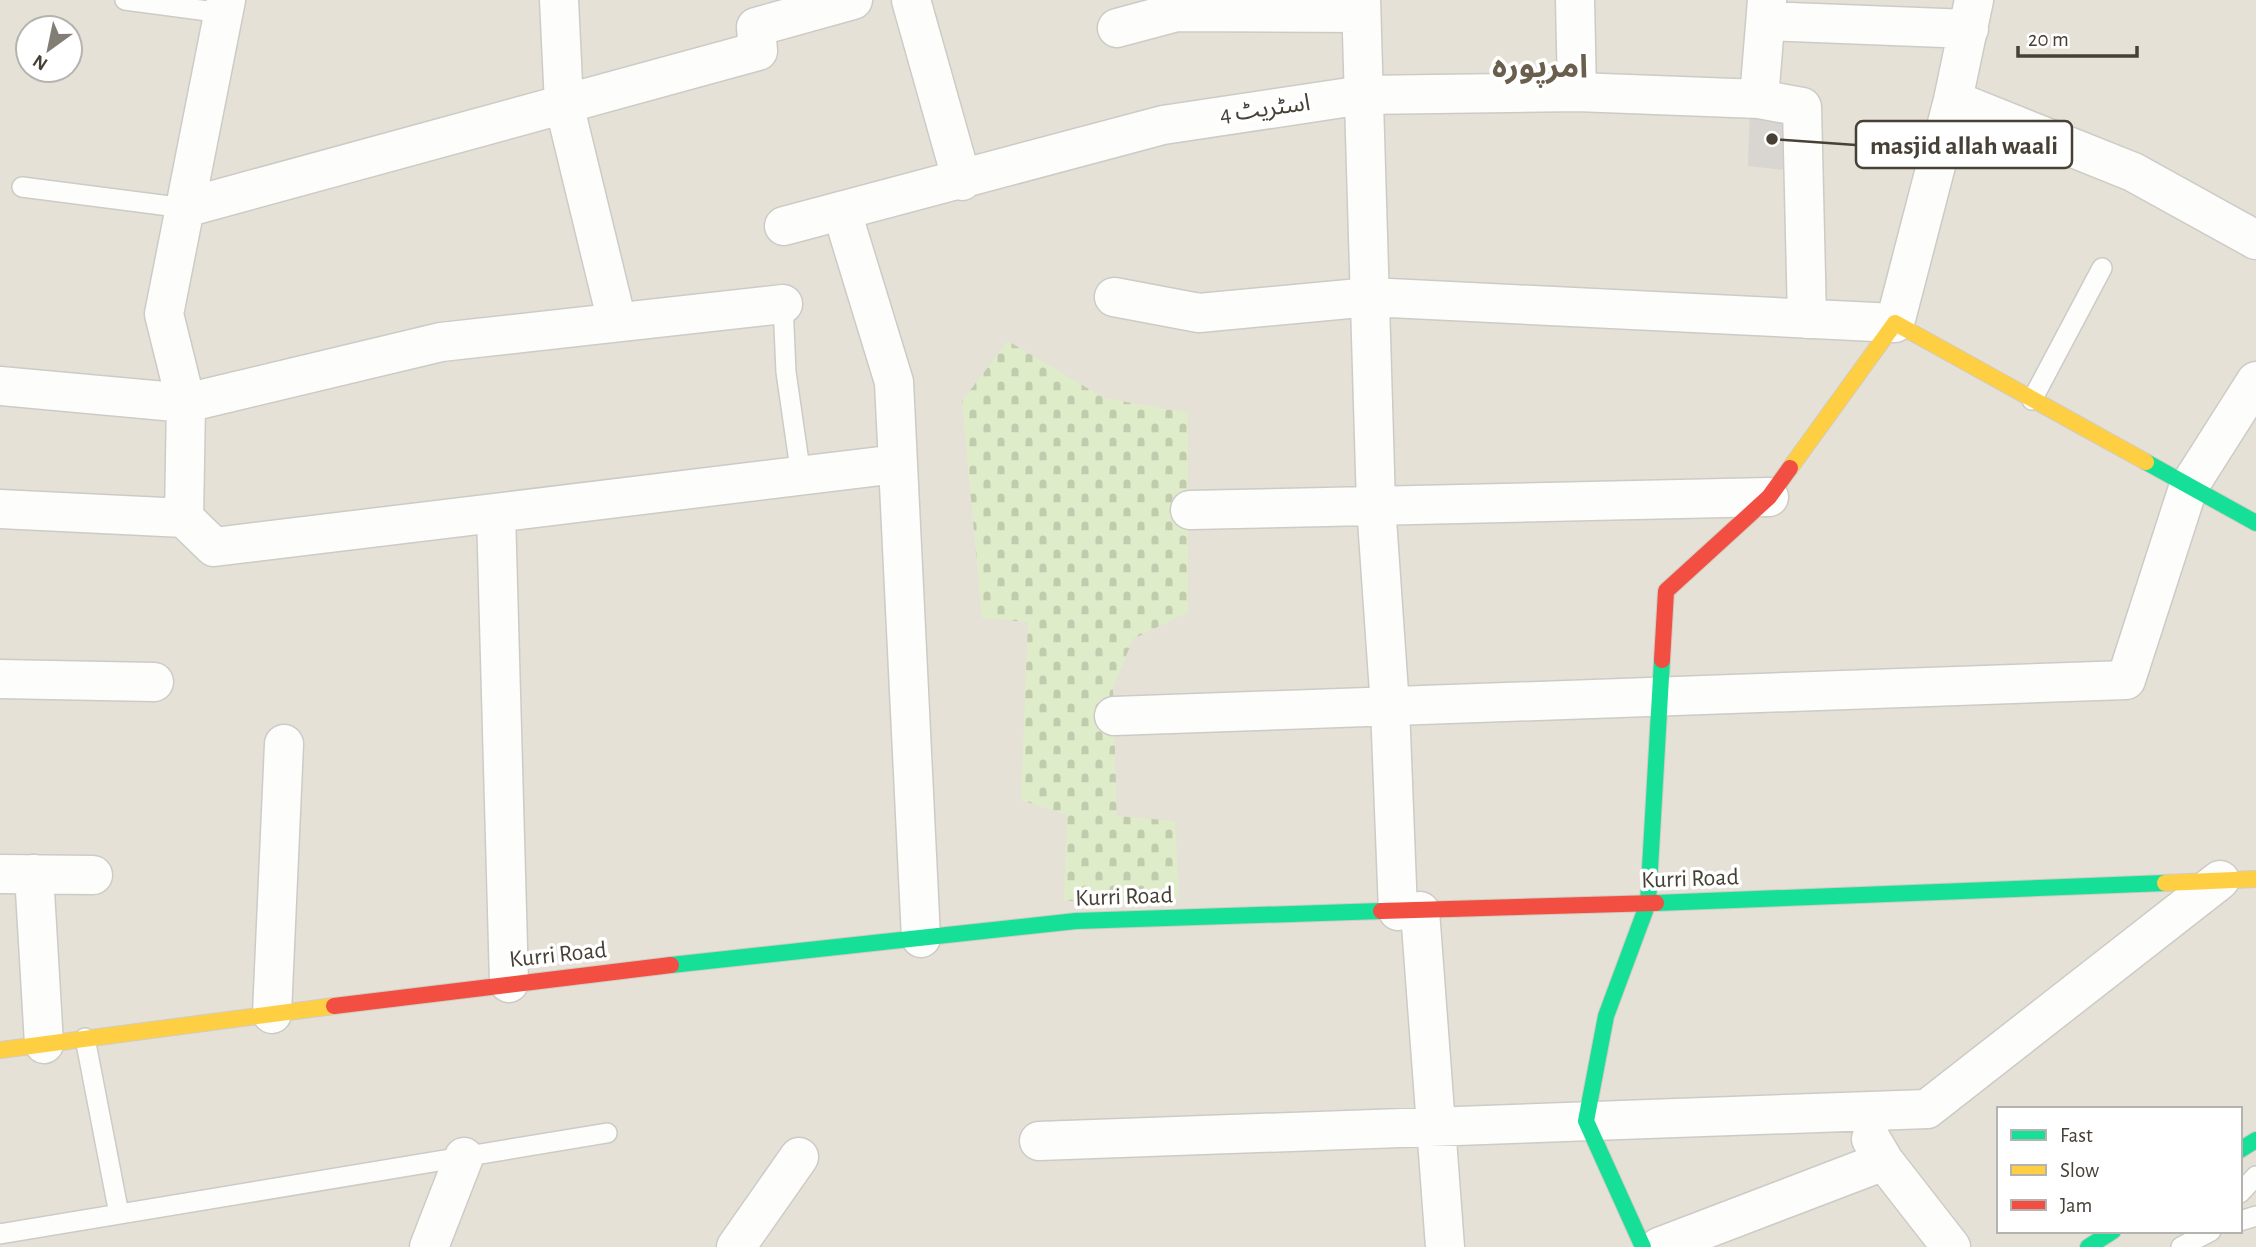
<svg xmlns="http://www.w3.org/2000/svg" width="2256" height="1247" viewBox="0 0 2256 1247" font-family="'Alegreya Sans','Noto Sans Arabic',sans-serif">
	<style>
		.residential { fill: #e5e1d7; fill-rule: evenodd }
		.cemetery { fill: url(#cemetery-stones) }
		.building { fill: #d9d6d1; stroke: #d9d6d0; stroke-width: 2 }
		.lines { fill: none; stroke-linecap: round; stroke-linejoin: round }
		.lane-casing { stroke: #cdcbc6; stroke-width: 22 }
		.street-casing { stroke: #cdcbc6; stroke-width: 41 }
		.fast-casing { stroke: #d1ccc1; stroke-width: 18 }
		.slow-casing { stroke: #d1ccc1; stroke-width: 18 }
		.jam-casing { stroke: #d1ccc1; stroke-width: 18 }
		.lane { stroke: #fdfdfc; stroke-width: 19 }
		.street { stroke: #fdfdfc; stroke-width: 38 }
		.fast { stroke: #16e098; stroke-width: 16 }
		.slow { stroke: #ffcf43; stroke-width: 16 }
		.jam { stroke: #f24e42; stroke-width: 16 }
		.labels { text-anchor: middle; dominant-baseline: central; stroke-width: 7; stroke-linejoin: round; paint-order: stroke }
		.street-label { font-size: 24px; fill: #474036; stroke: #fff }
		.district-label { font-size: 32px; font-weight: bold; fill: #6a5e4d; stroke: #fff }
		.leader { fill: none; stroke: #474036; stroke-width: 2.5 }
		.callout-dot { fill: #474036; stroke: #fff; stroke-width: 2.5 }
		.callout { fill: #fff; stroke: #474036; stroke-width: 2.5 }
		.callout-label { font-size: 26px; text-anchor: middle; font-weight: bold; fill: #474036 }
	</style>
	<defs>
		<pattern id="cemetery-stones" width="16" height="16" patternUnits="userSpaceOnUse" patternTransform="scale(1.75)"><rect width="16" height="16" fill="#dfecca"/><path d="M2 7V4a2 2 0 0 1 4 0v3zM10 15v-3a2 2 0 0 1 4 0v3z" fill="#c1cbae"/></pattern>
	</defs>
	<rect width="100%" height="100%" fill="#f1efea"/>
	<path class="residential" d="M0 0H2256V1247H0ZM28 28H70V70H28ZM1999 1109H2240V1231H1999Z"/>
	<path class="cemetery" d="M1008 341 1104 398 1188 413V612L1133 639 1113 688 1117 816 1175 821 1179 898 1064 901 1067 815 1021 800 1028 622 982 618 962 401Z"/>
	<path class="building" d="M1751 108 1793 113V170L1749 165Z"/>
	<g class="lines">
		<defs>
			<path id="lane" d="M125 0 223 13
				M22 187 185 208
				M783 304 786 372 801 476
				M2032 400 2102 268
				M85 1038 119 1214
				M2240 1193 2256 1176
				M2240 1221 2256 1216
				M0 1234 607 1133
				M2181 1247 2211 1231"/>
			<path id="street" d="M559 0 564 104 617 322
				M911 0 962 181
				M1361 0 1376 505 1390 707 1398 911
				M1575 0 1577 92
				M1767 21 1969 29
				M1117 28 1177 12 1361 13
				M1759 99 1767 0
				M1953 100 2133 172 2256 240
				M185 208 758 51 756 27 853 0
				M842 212 894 382 921 938
				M784 226 1163 125 1363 95 1577 92 1759 99 1802 107 1807 319
				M1114 297 1199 313 1370 297 1895 323 1953 100 1974 0
				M0 386 186 403 441 342 783 304
				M0 509 184 518 214 547 897 464
				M1190 510 1769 497
				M496 513 509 983
				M184 518 186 403 164 314 226 0
				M0 679 154 682
				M1114 716 2126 680 2188 488 2256 381
				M0 874 93 875
				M34 874 44 1044
				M1420 911 1445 1247
				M272 1014 284 744
				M1871 1139 1884 1161 1951 1247
				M1039 1141 1927 1109 2220 880
				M429 1247 464 1157
				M736 1247 799 1157
				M1659 1247 1884 1161"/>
			<path id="fast" d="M2146 462 2256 523
				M1656 903 2165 883
				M671 965 1076 921 1381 911
				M2240 1150 2256 1140
				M1643 1247 1586 1121 1606 1016 1648 903 1662 660
				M2088 1247 2113 1231"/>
			<path id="slow" d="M1790 468 1895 323 2146 462
				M2165 883 2256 879
				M0 1050 334 1006"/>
			<path id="jam" d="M1662 660 1666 591 1769 497 1790 468
				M1381 911 1656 903
				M334 1006 671 965"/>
		</defs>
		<use href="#lane" class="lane-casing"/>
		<use href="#street" class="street-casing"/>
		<use href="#fast" class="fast-casing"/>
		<use href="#slow" class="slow-casing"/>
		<use href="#jam" class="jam-casing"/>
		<use href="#lane" class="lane"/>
		<use href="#street" class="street"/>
		<use href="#fast" class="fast"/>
		<use href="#slow" class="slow"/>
		<use href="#jam" class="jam"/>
	</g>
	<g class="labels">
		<g class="street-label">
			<text transform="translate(1265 109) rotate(-8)">اسٹریٹ 4</text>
			<text transform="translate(1690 879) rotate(-2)">Kurri Road</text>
			<text transform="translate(1124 897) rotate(-2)">Kurri Road</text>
			<text transform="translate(558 955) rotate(-6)">Kurri Road</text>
		</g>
		<g class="district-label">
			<text x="1540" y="67">امرپورہ</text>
		</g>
	</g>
	<path class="leader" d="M1772 139L1856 145"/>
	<circle class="callout-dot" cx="1772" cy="139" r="7"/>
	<rect class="callout" x="1856" y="121" width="216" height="47" rx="7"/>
	<g class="callout-label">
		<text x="1964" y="154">masjid allah waali</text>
	</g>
	<rect x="1997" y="1107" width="245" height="126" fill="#ffffff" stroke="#b5b3af" stroke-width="2"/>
	<rect x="2011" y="1130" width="35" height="10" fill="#16e098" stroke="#b5b3af" stroke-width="2"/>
	<text x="2060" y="1142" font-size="21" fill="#474036">Fast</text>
	<rect x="2011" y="1165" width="35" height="10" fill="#ffcf43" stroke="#b5b3af" stroke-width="2"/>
	<text x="2060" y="1177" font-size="21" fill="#474036">Slow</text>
	<rect x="2011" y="1200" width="35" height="10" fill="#f24e42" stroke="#b5b3af" stroke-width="2"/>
	<text x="2060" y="1212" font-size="21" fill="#474036">Jam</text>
	<g transform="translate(49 49) rotate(213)"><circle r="33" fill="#ffffff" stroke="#b5b3af" stroke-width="2"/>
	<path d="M0-5L12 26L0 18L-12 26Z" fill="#827d75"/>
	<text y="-10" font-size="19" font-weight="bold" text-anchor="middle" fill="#474036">N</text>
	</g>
	<path d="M2018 46v10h119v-10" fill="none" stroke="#474036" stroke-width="3.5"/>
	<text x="2028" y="46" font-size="21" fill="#474036" stroke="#ffffff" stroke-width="5" paint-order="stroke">20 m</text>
</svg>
